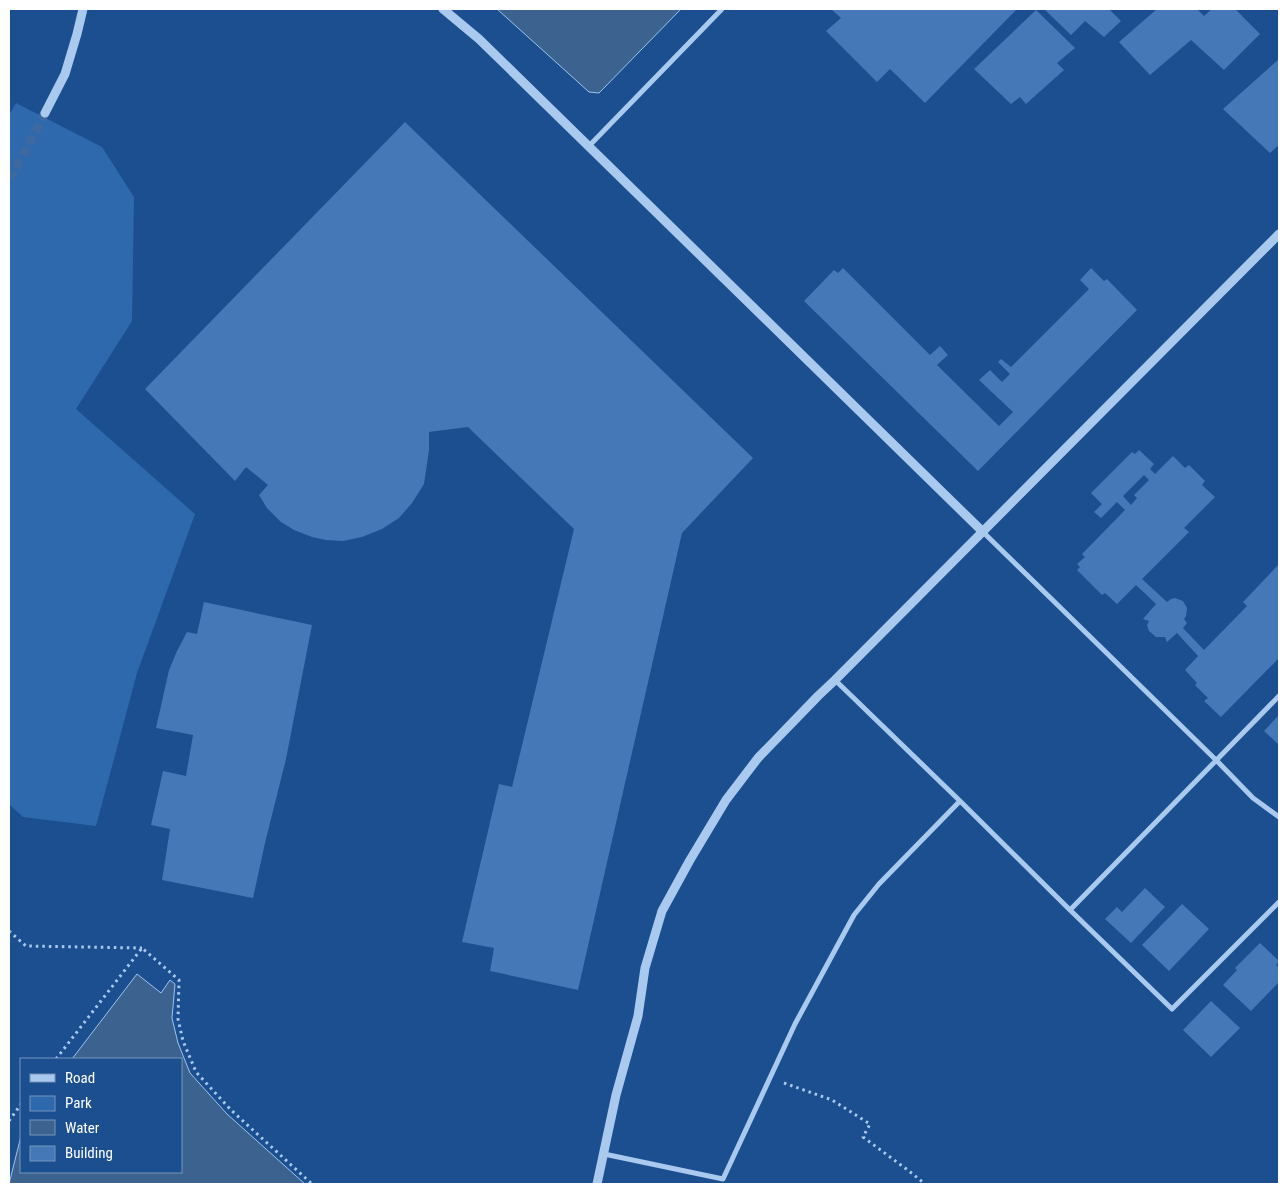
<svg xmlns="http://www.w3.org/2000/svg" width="1288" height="1193" viewBox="0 0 1288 1193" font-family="'Roboto Condensed',sans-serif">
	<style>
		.green { fill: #2e69ad }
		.water { fill: #3c6290; stroke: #9cc4f0 }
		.building { fill: #4478b7; fill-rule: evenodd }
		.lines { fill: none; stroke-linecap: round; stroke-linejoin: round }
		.tertiary-tunnel { stroke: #3d69a0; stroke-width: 9; stroke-dasharray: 9 4.5; stroke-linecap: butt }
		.path { stroke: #a9c9ee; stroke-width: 3; stroke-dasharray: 2.5 4; stroke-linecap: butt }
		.minor { stroke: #a9c9ee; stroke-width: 5 }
		.tertiary { stroke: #a9c9ee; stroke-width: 9 }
	</style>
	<rect width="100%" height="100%" fill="#1b4f8f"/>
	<path class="green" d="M16 103 102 147 134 197 132 321 76 409 195 514 137 673 96 826 23 817 9 804V115Z"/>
	<path class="water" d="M497 9H681L599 93 589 92Z
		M137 974 161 993 170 980 175 984 172 1018 178 1043 190 1073 227 1114 305 1184H9L21 1136V1172H181V1059H72Z"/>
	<path class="building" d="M831 9H1017L925 103 890 69 877 82 826 31 841 18Z
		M1044 9H1109L1121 21 1104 37 1085 21 1071 35Z
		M1157 9H1197L1204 16 1212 9H1235L1260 34 1224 70 1191 40 1150 75 1119 42Z
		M1036 10 1075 48 1057 63 1064 70 1026 104 1020 97 1011 104 974 69Z
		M1279 59V145L1270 153 1223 109Z
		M405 122 753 458 682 533 578 990 490 971 494 948 462 942 499 784 512 787 574 529 468 427 429 432V450L424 484 412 503 399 518 382 529 362 537 343 541 326 540 312 537 294 530 281 522 267 508 259 495 268 485 246 467 235 481 145 389Z
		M843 268 930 355 940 346 948 355 937 365 999 426 1013 412 979 380 990 370 1002 382 1010 374 998 362 1001 359 1011 367 1089 289 1080 280 1091 268 1104 281 1107 279 1137 310 978 471 804 301 834 270 838 273Z
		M1139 450 1154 464 1150 469 1155 474 1173 456 1185 468 1189 465 1205 481 1202 485 1215 497 1184 528 1189 532 1142 579 1167 602 1171 599 1175 598 1183 601 1187 608 1186 616 1184 619 1187 623 1183 628 1204 650 1247 606 1243 602 1279 564V658L1221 717 1204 701 1208 698 1195 685 1197 683 1185 670 1198 656 1177 633 1167 642 1165 637H1156L1149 631 1147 625 1149 621 1143 619 1156 604 1136 585 1117 604 1105 593 1102 595 1077 570 1080 567 1077 564 1085 557 1082 554 1125 510 1117 502 1101 518 1094 512 1102 504 1091 493 1132 452 1135 454ZM1144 475 1149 480 1134 495 1137 498 1131 505 1123 496Z
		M204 602 312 625 286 759 265 843 253 898 162 880 170 829 151 825 163 771 186 776 193 735 156 728 169 670 177 651 187 632 197 634Z
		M1279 715V745L1264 731Z
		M1145 888 1165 907 1131 943 1105 919 1117 907 1122 912Z
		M1182 904 1209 929 1169 971 1142 945Z
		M1260 943 1279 961 1276 965 1279 968V982L1251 1011 1223 985 1237 970 1235 968Z
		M1211 1001 1240 1028 1211 1057 1183 1030Z"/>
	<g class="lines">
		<path class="tertiary-tunnel" d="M9 179 14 172 45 113"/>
		<path class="path" d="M9 931 26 946 142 948
			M56 1059 142 948 179 980 178 1019 183 1041 196 1072 231 1110 312 1184
			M784 1083 832 1100 870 1124 863 1137 909 1171 925 1184
			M9 1121 21 1104"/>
		<path class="minor" d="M588 147 722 9
			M982 531 1217 761 1253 798 1279 817
			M835 680 960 801 1070 910 1279 696
			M1070 910 1172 1009 1279 902
			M604 1154 723 1179 795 1024 854 915 879 884 960 801"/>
		<path class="tertiary" d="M443 9 479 39 982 531
			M45 113 65 74 77 34 83 9
			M597 1184 616 1095 638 1016 645 968 662 911 690 860 726 800 758 758 818 696 835 680 1279 234"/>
	</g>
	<rect width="1288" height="1193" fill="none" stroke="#ffffff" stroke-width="20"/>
	<rect x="20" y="1058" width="162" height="115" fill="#1b4f8f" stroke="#7695bc"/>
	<rect x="30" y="1074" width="25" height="8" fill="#a9c9ee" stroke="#7695bc"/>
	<text x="65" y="1083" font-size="15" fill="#ffffff">Road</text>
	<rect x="30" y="1096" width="25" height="15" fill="#2e69ad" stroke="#7695bc"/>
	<text x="65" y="1108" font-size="15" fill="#ffffff">Park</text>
	<rect x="30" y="1120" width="25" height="15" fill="#3c6290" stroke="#7695bc"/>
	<text x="65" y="1133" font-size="15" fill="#ffffff">Water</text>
	<rect x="30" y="1146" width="25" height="15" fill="#4478b7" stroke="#7695bc"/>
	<text x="65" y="1158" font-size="15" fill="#ffffff">Building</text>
</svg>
